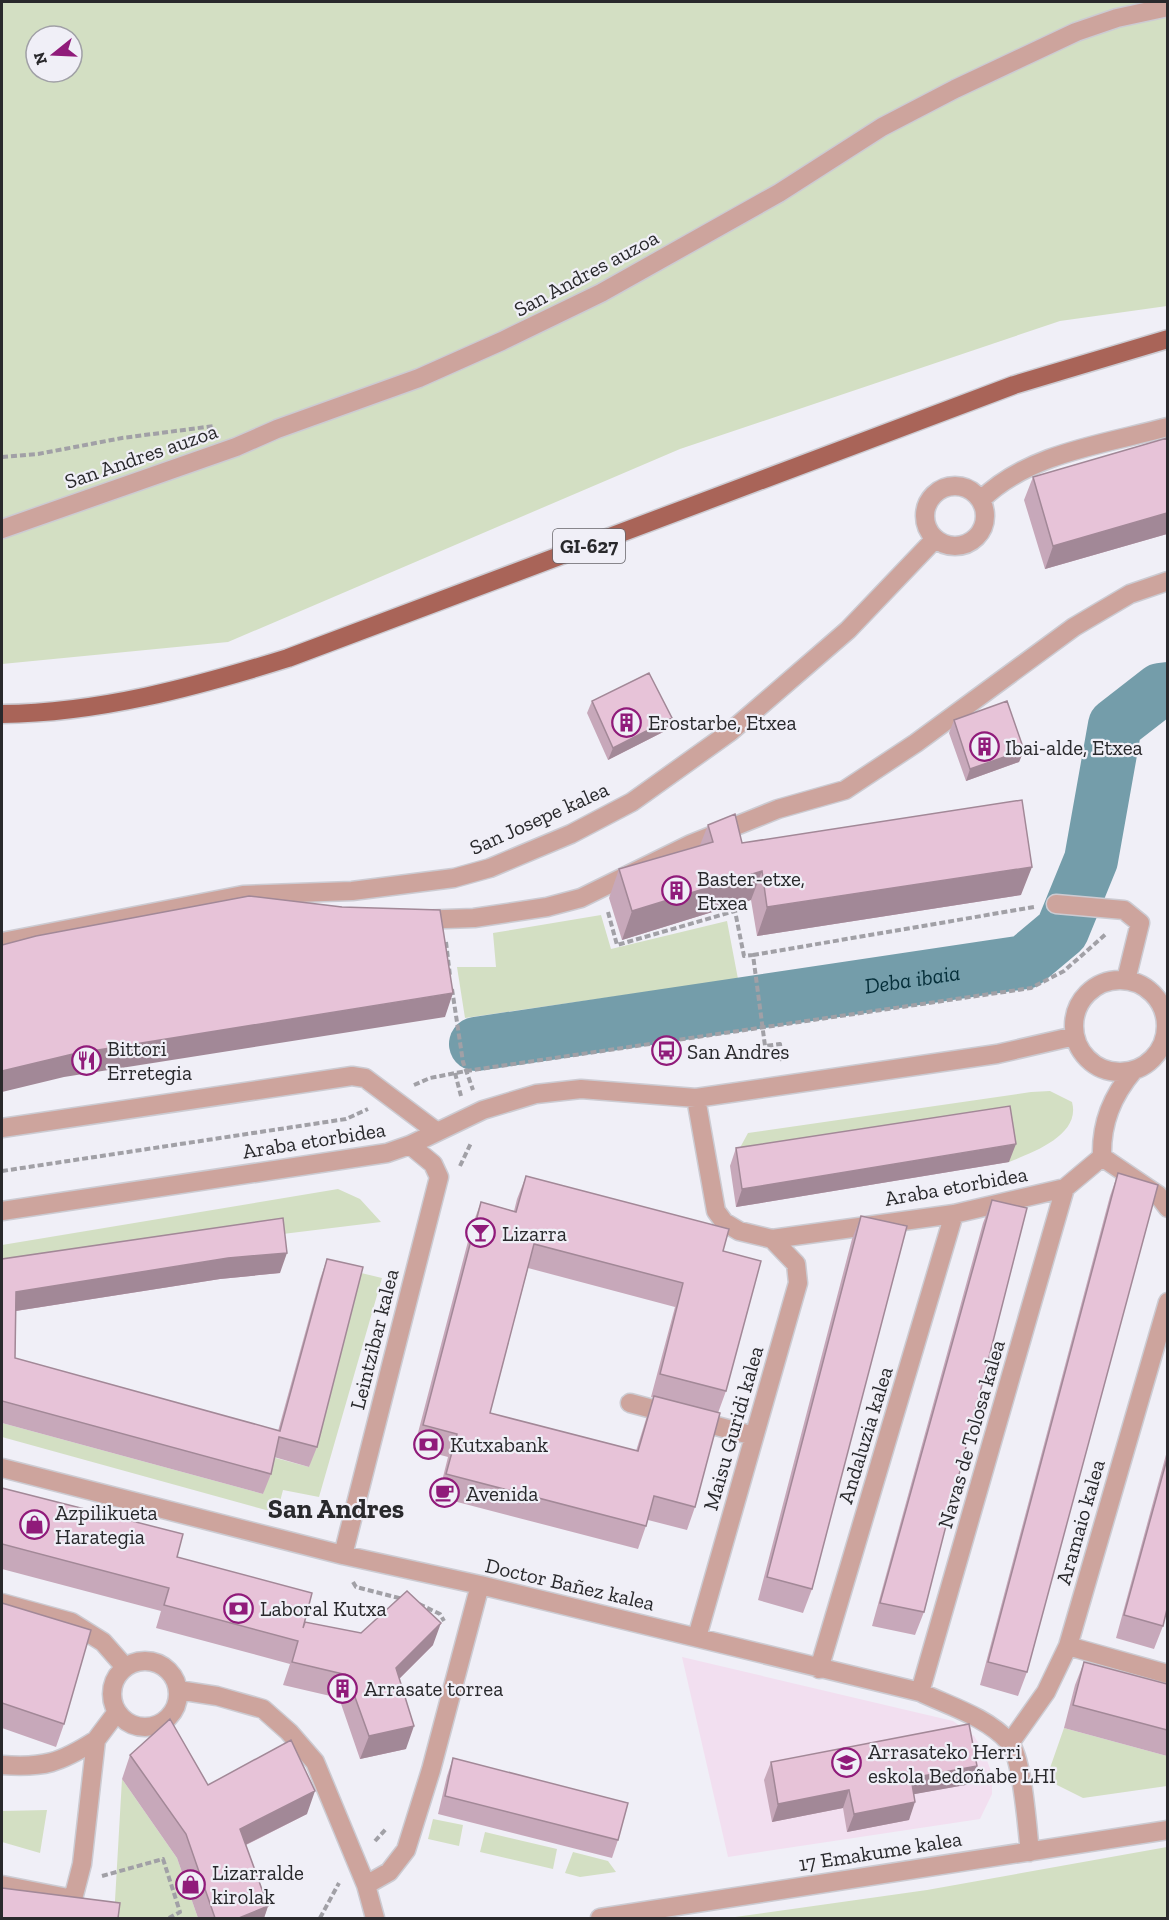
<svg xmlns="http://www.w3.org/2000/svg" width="1169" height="1920" viewBox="0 0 1169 1920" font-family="'Zilla Slab',serif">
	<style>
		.education { fill: #f2dff0 }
		.green { fill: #d3dfc3; fill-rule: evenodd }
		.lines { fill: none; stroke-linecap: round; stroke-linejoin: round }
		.river { stroke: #749daa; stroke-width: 54 }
		.minor-casing { stroke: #cccbd2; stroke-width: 21 }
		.major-casing { stroke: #cccbd2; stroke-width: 21 }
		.path { stroke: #a1a0a6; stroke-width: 4; stroke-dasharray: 6 3; stroke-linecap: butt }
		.minor { stroke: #cda49d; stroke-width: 18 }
		.major { stroke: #a96458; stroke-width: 18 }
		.wall { fill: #c7a8ba; fill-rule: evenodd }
		.shaded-wall { fill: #a28897 }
		.building { fill: #e7c3d8; stroke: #a28897; stroke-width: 1.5 }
		.labels { text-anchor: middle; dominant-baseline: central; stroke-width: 4.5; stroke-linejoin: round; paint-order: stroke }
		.shield { fill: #f0eff7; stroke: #656469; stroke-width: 1.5 }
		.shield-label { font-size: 20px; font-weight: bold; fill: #29292c }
		.street-label { font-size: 21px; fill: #29292c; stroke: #f0eff7 }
		.poi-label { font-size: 21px; fill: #29292c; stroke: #f0eff7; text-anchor: start }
		.water-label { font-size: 22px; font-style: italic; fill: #052e39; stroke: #f0eff7 }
		.district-label { font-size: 27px; font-weight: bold; fill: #29292c; stroke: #f0eff7 }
	</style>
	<rect width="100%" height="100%" fill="#f0eff7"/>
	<path class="education" d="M682 1657 953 1721 974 1736 984 1752 992 1774V1794L980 1819 728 1857Z"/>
	<path class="green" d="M2 2H1167V306L1060 321 680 449 228 642 2 664ZM36 36H72V72H36Z
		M601 915 611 949 727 921 738 979 465 1018 457 967H496L493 933Z
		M1050 1091 1072 1102C1081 1135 1034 1152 1009 1162L730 1166 748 1133 1031 1092Z
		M338 1189 360 1199 381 1222 4 1268 2 1245Z
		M357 1272 382 1278 319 1497 283 1490 277 1513 2 1437V1423L263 1494 272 1457 309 1467Z
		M1064 1728 1167 1756V1786L1083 1798 1053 1783 1050 1768Z
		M122 1779 177 1858 198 1918H114Z
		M47 1810 40 1853 2 1842V1811Z
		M433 1819 463 1825 459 1846 428 1839Z
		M485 1832 557 1849 553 1869 480 1852Z
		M1167 1847V1918H728L927 1890Z
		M573 1852 608 1861 616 1872 580 1877 565 1873Z"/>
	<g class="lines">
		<path class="river" id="s1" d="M476 1044 1025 962 1062 931 1091 860 1115 725 1160 690 1168 689"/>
		<defs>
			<path id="minor" d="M925 516a30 30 0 1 1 60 0a30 30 0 1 1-60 0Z
				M981 500C1028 453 1105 444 1168 427
				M2 529 236 447 277 429 419 378 502 341 601 293 779 193 882 127 955 89 1076 32 1117 18 1168 7
				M1056 904 1124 910 1140 923 1126 980
				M416 920 474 918 547 907 581 898 691 844 778 809 845 790 916 743 1074 627 1130 594 1168 581
				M2 942 243 895 352 891 454 878 490 868 571 834 632 802 730 732 848 630 935 539
				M1074 1026a46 46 0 1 1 92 0a46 46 0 1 1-92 0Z
				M696 1098 716 1211 724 1222 739 1231 772 1239 954 1214 1065 1188 1102 1157
				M2 1128 352 1076 365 1078 437 1132
				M1102 1157C1101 1123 1112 1096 1134 1070
				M1102 1157 1158 1195 1168 1208
				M2 1211 387 1153 410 1145 483 1110 536 1094 581 1089 696 1098 997 1054 1075 1036
				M630 1403 754 1436
				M2 1468 343 1555 480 1585 920 1692C949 1706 987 1717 1009 1742 1023 1758 1027 1828 1030 1852
				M343 1555 439 1177 433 1164 410 1145
				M2 1603 71 1622 103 1642 125 1667
				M697 1637 798 1283 796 1264 772 1239
				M1068 1646 1168 1674
				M112 1694a33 33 0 1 1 66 0a33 33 0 1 1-66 0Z
				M819 1669 954 1214
				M178 1690 217 1696 263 1709 289 1732 315 1762 366 1885 375 1918
				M920 1692 1065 1188
				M96 1740 117 1712
				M1010 1743 1046 1692 1068 1646 1168 1302
				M2 1765C44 1768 60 1763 96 1740L82 1864 73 1899 2 1885
				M366 1885 389 1872 406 1850 431 1770 480 1585
				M600 1918 1168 1830"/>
			<path id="major" d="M2 714C99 713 195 687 288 658L1014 385 1168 339"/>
		</defs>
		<use href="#minor" class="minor-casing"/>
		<use href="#major" class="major-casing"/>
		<path class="path" d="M2 457 38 454 122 438 214 426
			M608 912 617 945 735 911 744 956 753 955 765 1046 780 1044 782 1061
			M446 942 450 976
			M753 955 1034 907
			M452 989 463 1062 473 1090
			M455 1073 461 1096
			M414 1085 430 1078 466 1071 1031 988 1064 971 1106 934
			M460 1166 471 1143
			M2 1171 346 1119 368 1109
			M353 1582 356 1587 403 1599
			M419 1604 440 1614 444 1621
			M375 1841 386 1829
			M102 1876 163 1859 180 1912 169 1918
			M320 1918 339 1883"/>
		<use href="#minor" class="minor"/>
		<use href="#major" class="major"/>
	</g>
	<path class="wall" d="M1167 438V534L1045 569 1024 500 1033 477Z
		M592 701 667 730 608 760 587 713Z
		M954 720 1024 750 1019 762 966 781 949 733Z
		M708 825 742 843 1021 895 757 936 751 900 622 940 609 898 619 869 700 845Z
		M736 1148 1009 1162 736 1207 730 1166Z
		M1118 1173 1027 1672 1018 1696 980 1685 1110 1196Z
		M526 1176 723 1251 726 1391 718 1413 695 1507 687 1530 648 1520 638 1549 438 1497 448 1457 414 1448 472 1226 481 1202 514 1211 517 1199ZM528 1268 675 1307 651 1397 654 1398 646 1419 636 1451 490 1413Z
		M992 1200 924 1612 915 1635 872 1626 983 1223Z
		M861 1216 812 1589 803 1613 758 1600 852 1239Z
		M2 1259 280 1273 220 1279 16 1311 15 1358 278 1431 320 1279 327 1259 317 1447 309 1467 274 1457 271 1474 263 1494 2 1423Z
		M1167 1451V1609L1163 1626 1154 1649 1116 1638Z
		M2 1488 177 1557 303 1625 361 1633 433 1645 399 1679 406 1749 360 1759 339 1698 283 1685 290 1664 156 1628 161 1611 2 1569Z
		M2 1603 64 1724 56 1747 2 1728Z
		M1084 1662 1167 1684V1756L1064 1728 1075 1685Z
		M130 1755 208 1785 307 1814 246 1845 268 1906 264 1918H198L177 1858 122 1779Z
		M453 1758 618 1840 612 1858 438 1814 447 1776Z
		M771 1762 977 1766 971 1784 914 1794 909 1820 847 1832 843 1808 772 1822 764 1780Z"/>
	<path class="shaded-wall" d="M1167 513V534L1045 569 1053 546Z
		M672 718 667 730 608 760 613 748Z
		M1024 750 1019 762 966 781 970 769Z
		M1032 867 1021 895 757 936 767 907Z
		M762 871 751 900 622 940 632 911Z
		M453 993 445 1017 64 1077 2 1092V1071L73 1054Z
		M1016 1144 1009 1162 736 1207 742 1189Z
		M287 1253 280 1273 220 1279 9 1312 16 1292 228 1258Z
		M441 1623 433 1645 387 1691 396 1668Z
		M414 1726 406 1749 360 1759 369 1736Z
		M977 1766 971 1784 904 1796 911 1778Z
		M849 1790 843 1808 772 1822 778 1804Z
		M315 1791 307 1814 231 1852 240 1829Z
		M915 1802 909 1820 847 1832 854 1814Z
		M268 1906 264 1918H239Z"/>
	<path class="building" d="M1167 438V513L1053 546 1033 477Z
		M649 673 672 718 613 748 592 701Z
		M1007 701 1024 750 970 769 954 720Z
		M1022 800 1032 867 767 907 762 871 632 911 619 869 713 842 708 825 735 814 742 843Z
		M249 896 342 907 440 910 453 993 73 1054 2 1071V945L36 936Z
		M1010 1106 1016 1144 742 1189 736 1148Z
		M1118 1173 1158 1185 1027 1672 988 1662Z
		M526 1176 729 1229 723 1251 761 1261 726 1391 660 1374 683 1283 534 1244 490 1413 638 1451 654 1396 720 1413 695 1507 654 1496 646 1526 446 1474 457 1434 423 1425 481 1202 516 1212Z
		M992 1200 1027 1208 924 1612 880 1603Z
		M861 1216 907 1226 812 1589 767 1577Z
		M283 1218 287 1253 228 1258 16 1292 15 1358 280 1431 327 1259 363 1267 317 1447 279 1437 271 1474 2 1401V1259Z
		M1167 1459V1609L1163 1626 1124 1615Z
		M2 1488 183 1534 177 1557 312 1593 303 1628 305 1622 361 1633 407 1591 441 1623 396 1668 414 1726 369 1736 347 1675 292 1662 298 1641 164 1605 169 1588 2 1544Z
		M2 1603 91 1630 64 1724 2 1703Z
		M1084 1662 1167 1684V1730L1073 1705Z
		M170 1719 208 1785 291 1740 315 1791 240 1829 268 1906 239 1918H215L186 1834 130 1755Z
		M969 1724 977 1766 911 1778 915 1802 854 1814 849 1790 778 1804 771 1762Z
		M453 1758 628 1803 618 1840 445 1796Z
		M2 1888 120 1903 118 1918H2Z"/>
	<defs>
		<symbol id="building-ring" viewBox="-11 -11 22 22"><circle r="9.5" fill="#f0eff7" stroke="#901b7a" stroke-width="1.5"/><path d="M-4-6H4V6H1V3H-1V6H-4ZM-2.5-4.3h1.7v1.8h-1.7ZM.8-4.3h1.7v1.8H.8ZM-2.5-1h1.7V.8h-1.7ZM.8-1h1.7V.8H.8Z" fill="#901b7a"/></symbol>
		<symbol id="bus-ring" viewBox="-11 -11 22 22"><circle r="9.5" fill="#f0eff7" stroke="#901b7a" stroke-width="1.5"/><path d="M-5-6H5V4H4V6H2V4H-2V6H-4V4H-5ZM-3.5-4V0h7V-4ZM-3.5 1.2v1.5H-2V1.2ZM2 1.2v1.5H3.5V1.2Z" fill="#901b7a"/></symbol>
		<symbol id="restaurant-ring" viewBox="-11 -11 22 22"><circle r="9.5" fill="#f0eff7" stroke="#901b7a" stroke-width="1.5"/><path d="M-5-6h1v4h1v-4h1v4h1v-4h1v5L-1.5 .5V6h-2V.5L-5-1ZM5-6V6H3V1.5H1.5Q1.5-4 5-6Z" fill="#901b7a"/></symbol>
		<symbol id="bar-ring" viewBox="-11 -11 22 22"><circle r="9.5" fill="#f0eff7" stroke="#901b7a" stroke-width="1.5"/><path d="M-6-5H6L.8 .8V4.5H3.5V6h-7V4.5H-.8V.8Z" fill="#901b7a"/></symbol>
		<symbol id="bank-ring" viewBox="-11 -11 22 22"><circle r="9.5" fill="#f0eff7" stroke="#901b7a" stroke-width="1.5"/><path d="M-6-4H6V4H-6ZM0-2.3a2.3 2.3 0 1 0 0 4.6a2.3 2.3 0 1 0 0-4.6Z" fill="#901b7a"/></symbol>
		<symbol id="cafe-ring" viewBox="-11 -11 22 22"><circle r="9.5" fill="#f0eff7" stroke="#901b7a" stroke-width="1.5"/><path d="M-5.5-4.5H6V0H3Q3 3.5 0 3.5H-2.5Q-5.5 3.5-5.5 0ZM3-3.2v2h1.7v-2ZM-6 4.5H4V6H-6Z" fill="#901b7a"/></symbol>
		<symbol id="shop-ring" viewBox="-11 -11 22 22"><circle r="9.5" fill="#f0eff7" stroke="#901b7a" stroke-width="1.5"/><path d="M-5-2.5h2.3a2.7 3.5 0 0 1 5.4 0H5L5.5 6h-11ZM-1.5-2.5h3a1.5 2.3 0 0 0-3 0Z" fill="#901b7a"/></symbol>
		<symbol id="school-ring" viewBox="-11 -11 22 22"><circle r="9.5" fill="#f0eff7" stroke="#901b7a" stroke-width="1.5"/><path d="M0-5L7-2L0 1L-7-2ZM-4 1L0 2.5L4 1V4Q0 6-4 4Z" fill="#901b7a"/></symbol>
	</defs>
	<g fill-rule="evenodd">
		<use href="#building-ring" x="610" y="706" width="33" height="33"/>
		<use href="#building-ring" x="968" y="730" width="33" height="33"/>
		<use href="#building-ring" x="660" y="874" width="33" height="33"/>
		<use href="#bus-ring" x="650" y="1034" width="33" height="33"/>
		<use href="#restaurant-ring" x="70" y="1044" width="33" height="33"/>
		<use href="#bar-ring" x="464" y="1216" width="33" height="33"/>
		<use href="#bank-ring" x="412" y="1428" width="33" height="33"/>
		<use href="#cafe-ring" x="428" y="1476" width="33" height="33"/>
		<use href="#shop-ring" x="18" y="1508" width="33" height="33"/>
		<use href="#bank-ring" x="222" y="1592" width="33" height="33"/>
		<use href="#building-ring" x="326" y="1672" width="33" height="33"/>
		<use href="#school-ring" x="830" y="1746" width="33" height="33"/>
		<use href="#shop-ring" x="174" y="1868" width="33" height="33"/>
	</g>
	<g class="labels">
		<rect class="shield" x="553" y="529" width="72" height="34" rx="4.5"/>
		<g class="shield-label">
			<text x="589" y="546">GI-627</text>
		</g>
		<g class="street-label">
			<text transform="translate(586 273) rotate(-28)">San Andres auzoa</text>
			<text transform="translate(141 456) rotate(-19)">San Andres auzoa</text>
			<text transform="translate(539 818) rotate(-24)">San Josepe kalea</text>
			<text transform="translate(314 1140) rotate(-9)">Araba etorbidea</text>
			<text transform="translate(956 1186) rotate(-10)">Araba etorbidea</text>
			<text transform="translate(374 1339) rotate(-76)">Leintzibar kalea</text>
			<text transform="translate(733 1428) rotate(-74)">Maisu Guridi kalea</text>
			<text transform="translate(971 1434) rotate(-74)">Navas de Tolosa kalea</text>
			<text transform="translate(865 1435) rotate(-73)">Andaluzia kalea</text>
			<text transform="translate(1080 1522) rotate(-74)">Aramaio kalea</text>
			<text transform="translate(570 1584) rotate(13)">Doctor Bañez kalea</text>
			<text transform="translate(880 1851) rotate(-9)">17 Emakume kalea</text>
		</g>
		<g class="poi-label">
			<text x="648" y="722">Erostarbe, Etxea</text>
			<text x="1005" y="747">Ibai-alde, Etxea</text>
			<text x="697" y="878">Baster-etxe,<tspan x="697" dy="24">Etxea</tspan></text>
			<text x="107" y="1048">Bittori<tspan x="107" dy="24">Erretegia</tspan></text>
			<text x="687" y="1051">San Andres</text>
			<text x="502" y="1233">Lizarra</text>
			<text x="450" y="1444">Kutxabank</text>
			<text x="466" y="1493">Avenida</text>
			<text x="55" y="1512">Azpilikueta<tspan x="55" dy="24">Harategia</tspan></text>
			<text x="260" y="1608">Laboral Kutxa</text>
			<text x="364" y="1688">Arrasate torrea</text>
			<text x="868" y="1751">Arrasateko Herri<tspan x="868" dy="24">eskola Bedoñabe LHI</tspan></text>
			<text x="212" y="1872">Lizarralde<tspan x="212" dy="24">kirolak</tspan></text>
		</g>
		<g class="water-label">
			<text stroke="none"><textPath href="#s1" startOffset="441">Deba ibaia</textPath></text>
		</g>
		<g class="district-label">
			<text x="336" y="1509">San Andres</text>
		</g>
	</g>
	<rect width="1169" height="1920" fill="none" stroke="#29292c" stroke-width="6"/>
	<g transform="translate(54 54) rotate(252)"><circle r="28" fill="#f0eff7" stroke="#a0a0a6" stroke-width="1.5"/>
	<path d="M0-4.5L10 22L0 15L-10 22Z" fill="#901b7a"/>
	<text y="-9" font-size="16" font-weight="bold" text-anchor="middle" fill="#29292c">N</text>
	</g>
</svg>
